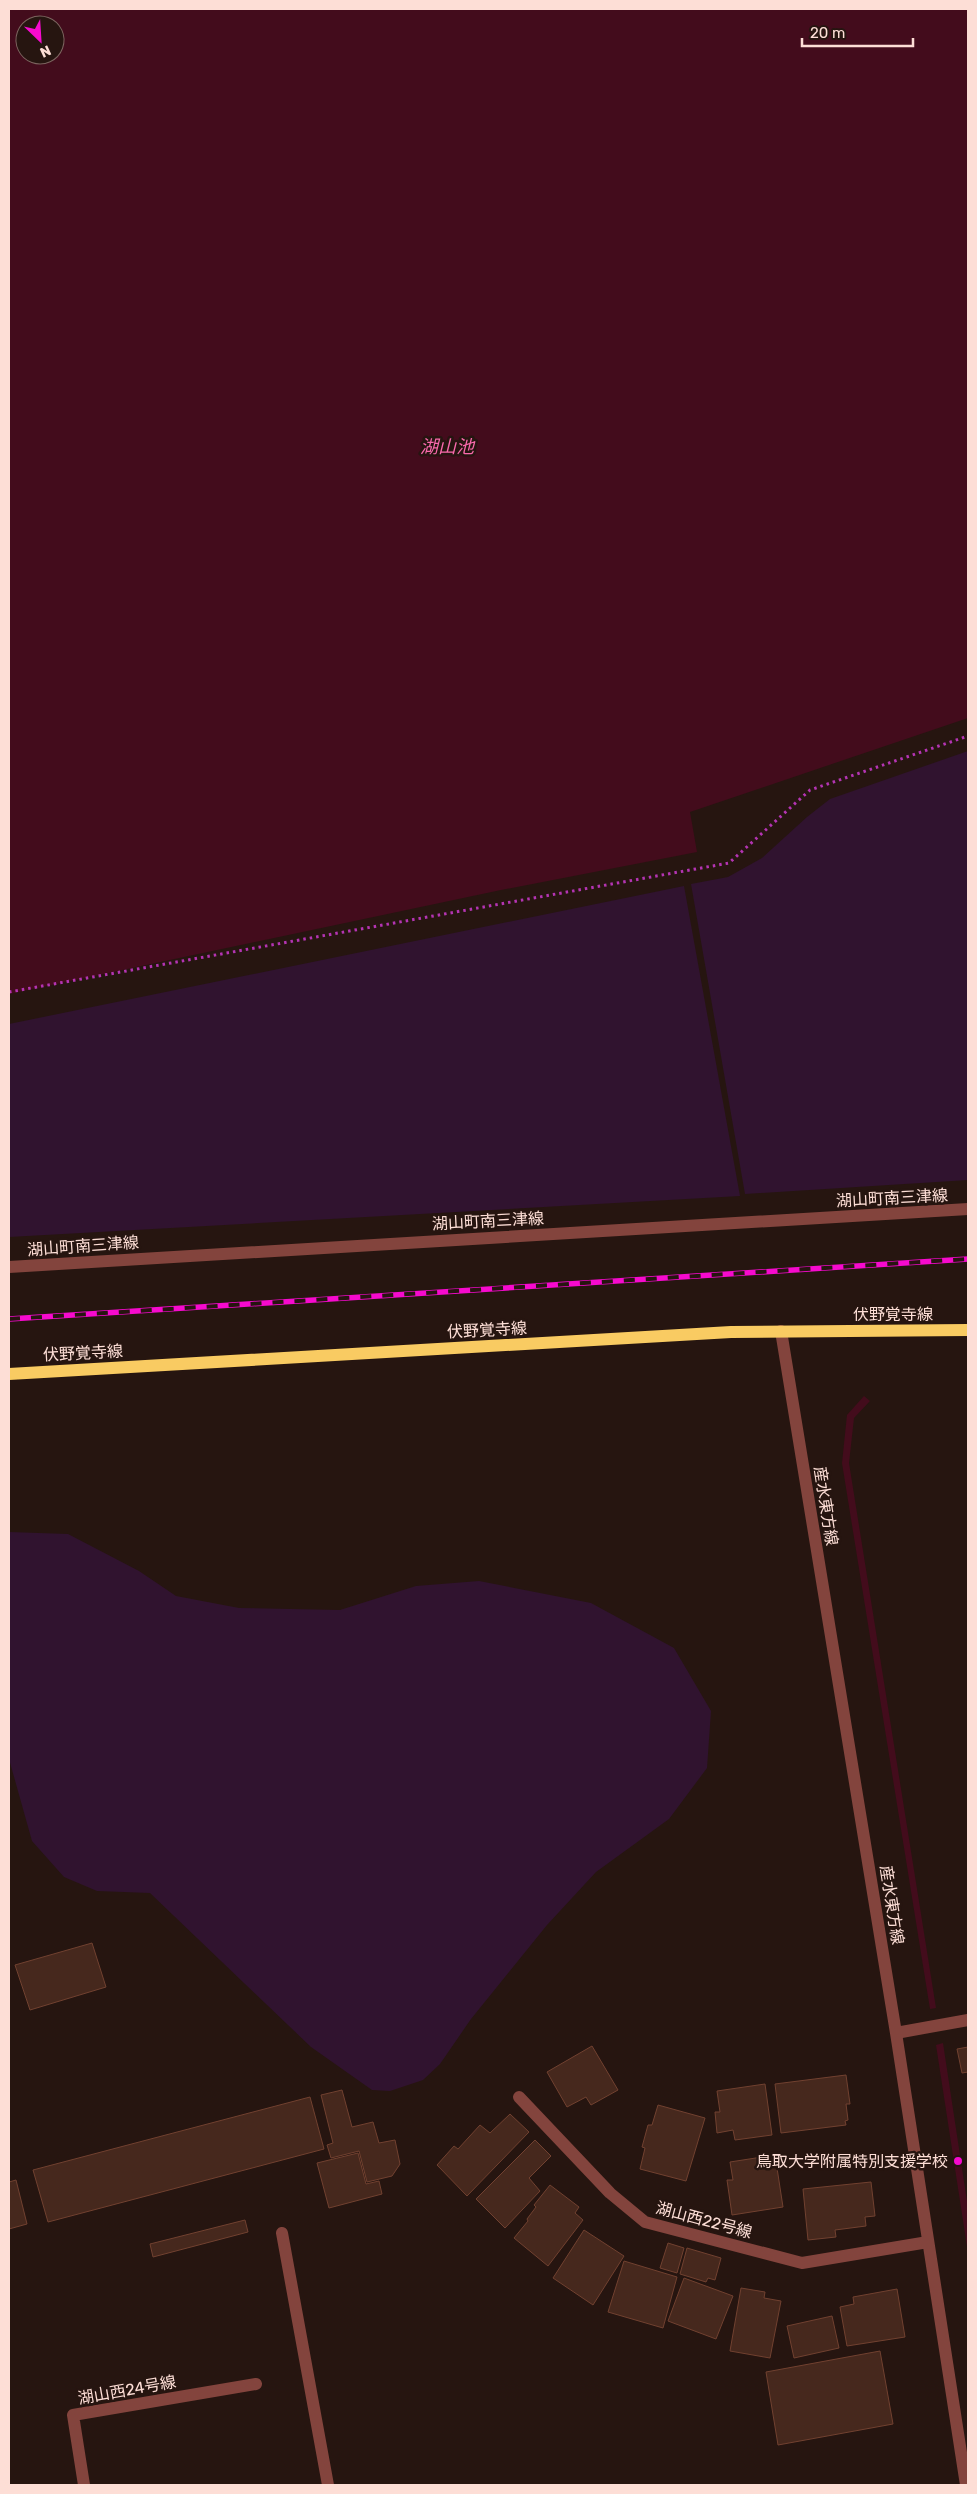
<svg xmlns="http://www.w3.org/2000/svg" width="977" height="2494" viewBox="0 0 977 2494" font-family="Rubik,'Noto Sans JP',sans-serif">
	<style>
		.green { fill: #30132f }
		.water { fill: #430c1c; fill-rule: evenodd }
		.building { fill: #46281d; stroke: #714130 }
		.lines { fill: none; stroke-linecap: round; stroke-linejoin: round }
		.path { stroke: #b434b3; stroke-width: 3; stroke-dasharray: 2.5 4; stroke-linecap: butt }
		.minor { stroke: #83443d; stroke-width: 12 }
		.major { stroke: #f9cb62; stroke-width: 12 }
		.rail-casing { stroke: #f60ace; stroke-width: 5.5 }
		.rail { stroke: #261510; stroke-width: 4; stroke-dasharray: 11; stroke-linecap: butt }
		.poi-dot { fill: #f60ace; stroke: #261510; stroke-width: 2 }
		.labels { text-anchor: middle; dominant-baseline: central; stroke-width: 5; stroke-linejoin: round; paint-order: stroke }
		.street-label { font-size: 16px; fill: #fdded6; stroke: #261510 }
		.poi-label { font-size: 16px; fill: #fdded6; stroke: #261510; text-anchor: end }
		.water-label { font-size: 18px; font-style: italic; fill: #f969ac; stroke: #261510 }
	</style>
	<rect width="100%" height="100%" fill="#261510"/>
	<path class="green" d="M968 751V1180L745 1194 691 884 728 877 762 858 807 817 830 799Z
		M684 886 740 1196 9 1237V1024Z
		M9 1532 68 1534 139 1571 176 1596 239 1608 340 1610 416 1586 479 1581 591 1603 674 1648 711 1711 707 1768 669 1819 596 1872 547 1925 471 2019 440 2064 423 2080 390 2091 372 2090 311 2047 150 1893 97 1891 64 1877 32 1841 9 1759Z"/>
	<path class="water" d="M9 9H968V718L690 812 697 852 501 890 9 994ZM25 25H55V55H25Z
		M864 1396 870 1401 854 1418 849 1463 936 2008 930 2009 842 1463 847 1415Z
		M943 2043 968 2208V2253L936 2045Z"/>
	<path class="building" d="M92 1943 106 1987 30 2010 15 1965Z
		M592 2046 618 2090 591 2105 586 2097 567 2107 547 2072Z
		M968 2047V2072L962 2073 957 2049Z
		M846 2075 850 2104H846L848 2120 845 2121 846 2125 781 2133 775 2084Z
		M765 2084 772 2135 735 2140 733 2130 717 2133 715 2112H720L717 2091Z
		M342 2090 352 2127 373 2122 379 2143 395 2140 400 2164 392 2176 367 2182 359 2151 331 2158 327 2145 333 2143 321 2095Z
		M310 2097 324 2149 48 2222 33 2170Z
		M658 2105 705 2118 686 2181 640 2169 645 2148 642 2147 648 2125H652Z
		M510 2114 529 2132 467 2196 437 2165 454 2146 458 2149 480 2125 490 2133Z
		M535 2140 551 2156 529 2178 540 2191 505 2228 476 2199Z
		M358 2153 366 2184 379 2181 382 2194 329 2208 317 2163Z
		M775 2155 783 2207 732 2215 727 2180H733L730 2162Z
		M16 2180 27 2224 9 2229V2182Z
		M871 2182 875 2216 865 2217 866 2226 835 2230 836 2237 808 2240 803 2189Z
		M550 2185 579 2207 575 2213 583 2220 548 2266 514 2238 528 2221 527 2219 536 2207 534 2205Z
		M245 2220 248 2232 153 2257 150 2244Z
		M584 2230 624 2256 593 2305 553 2278Z
		M668 2243 684 2248 677 2273 660 2268Z
		M687 2248 721 2258 715 2280 708 2278 706 2282 680 2274Z
		M624 2261 677 2277 663 2328 608 2312Z
		M684 2278 733 2296 716 2339 668 2321Z
		M741 2288 765 2292 764 2298 781 2301 770 2358 730 2351Z
		M897 2289 905 2337 847 2346 840 2307 854 2304 853 2297Z
		M832 2316 839 2348 794 2358 787 2326Z
		M880 2351 893 2424 778 2445 766 2372Z"/>
	<g class="lines">
		<path class="path" d="M9 992 729 863 810 790 968 736"/>
		<path class="minor" d="M9 1267 968 1209
			M781 1331 896 2033 966 2485
			M896 2033 968 2020
			M519 2097 610 2193 645 2222 802 2263 928 2242
			M282 2233 328 2485
			M84 2485 73 2415 256 2384"/>
		<path class="major" d="M9 1374 731 1332 968 1330"/>
		<defs>
			<path id="rail" d="M9 1319 968 1259"/>
		</defs>
		<use href="#rail" class="rail-casing"/>
		<use href="#rail" class="rail"/>
	</g>
	<circle class="poi-dot" cx="958" cy="2161" r="5"/>
	<g class="labels">
		<g class="street-label">
			<text transform="translate(892 1198) rotate(-3)">湖山町南三津線</text>
			<text transform="translate(488 1221) rotate(-3)">湖山町南三津線</text>
			<text transform="translate(83 1246) rotate(-4)">湖山町南三津線</text>
			<text x="893" y="1314">伏野覚寺線</text>
			<text transform="translate(487 1330) rotate(-3)">伏野覚寺線</text>
			<text transform="translate(83 1353) rotate(-3)">伏野覚寺線</text>
			<text transform="translate(826 1506) rotate(81)">産水東方線</text>
			<text transform="translate(892 1905) rotate(81)">産水東方線</text>
			<text transform="translate(704 2220) rotate(15)">湖山西22号線</text>
			<text transform="translate(127 2390) rotate(-10)">湖山西24号線</text>
		</g>
		<g class="poi-label">
			<text x="948" y="2161">鳥取大学附属特別支援学校</text>
		</g>
		<g class="water-label">
			<text x="447" y="447">湖山池</text>
		</g>
	</g>
	<rect width="977" height="2494" fill="none" stroke="#fdded6" stroke-width="20"/>
	<g transform="translate(40 40) rotate(155)"><circle r="24" fill="#261510" stroke="#7c655f"/>
	<path d="M0-4L9 19L0 12L-9 19Z" fill="#f60ace"/>
	<text y="-8" font-size="14" font-weight="bold" text-anchor="middle" fill="#fdded6">N</text>
	</g>
	<path d="M802 38v8h111v-8" fill="none" stroke="#fdded6" stroke-width="2.5"/>
	<text x="810" y="38" font-size="15" fill="#fdded6" stroke="#261510" stroke-width="4" paint-order="stroke">20 m</text>
</svg>
